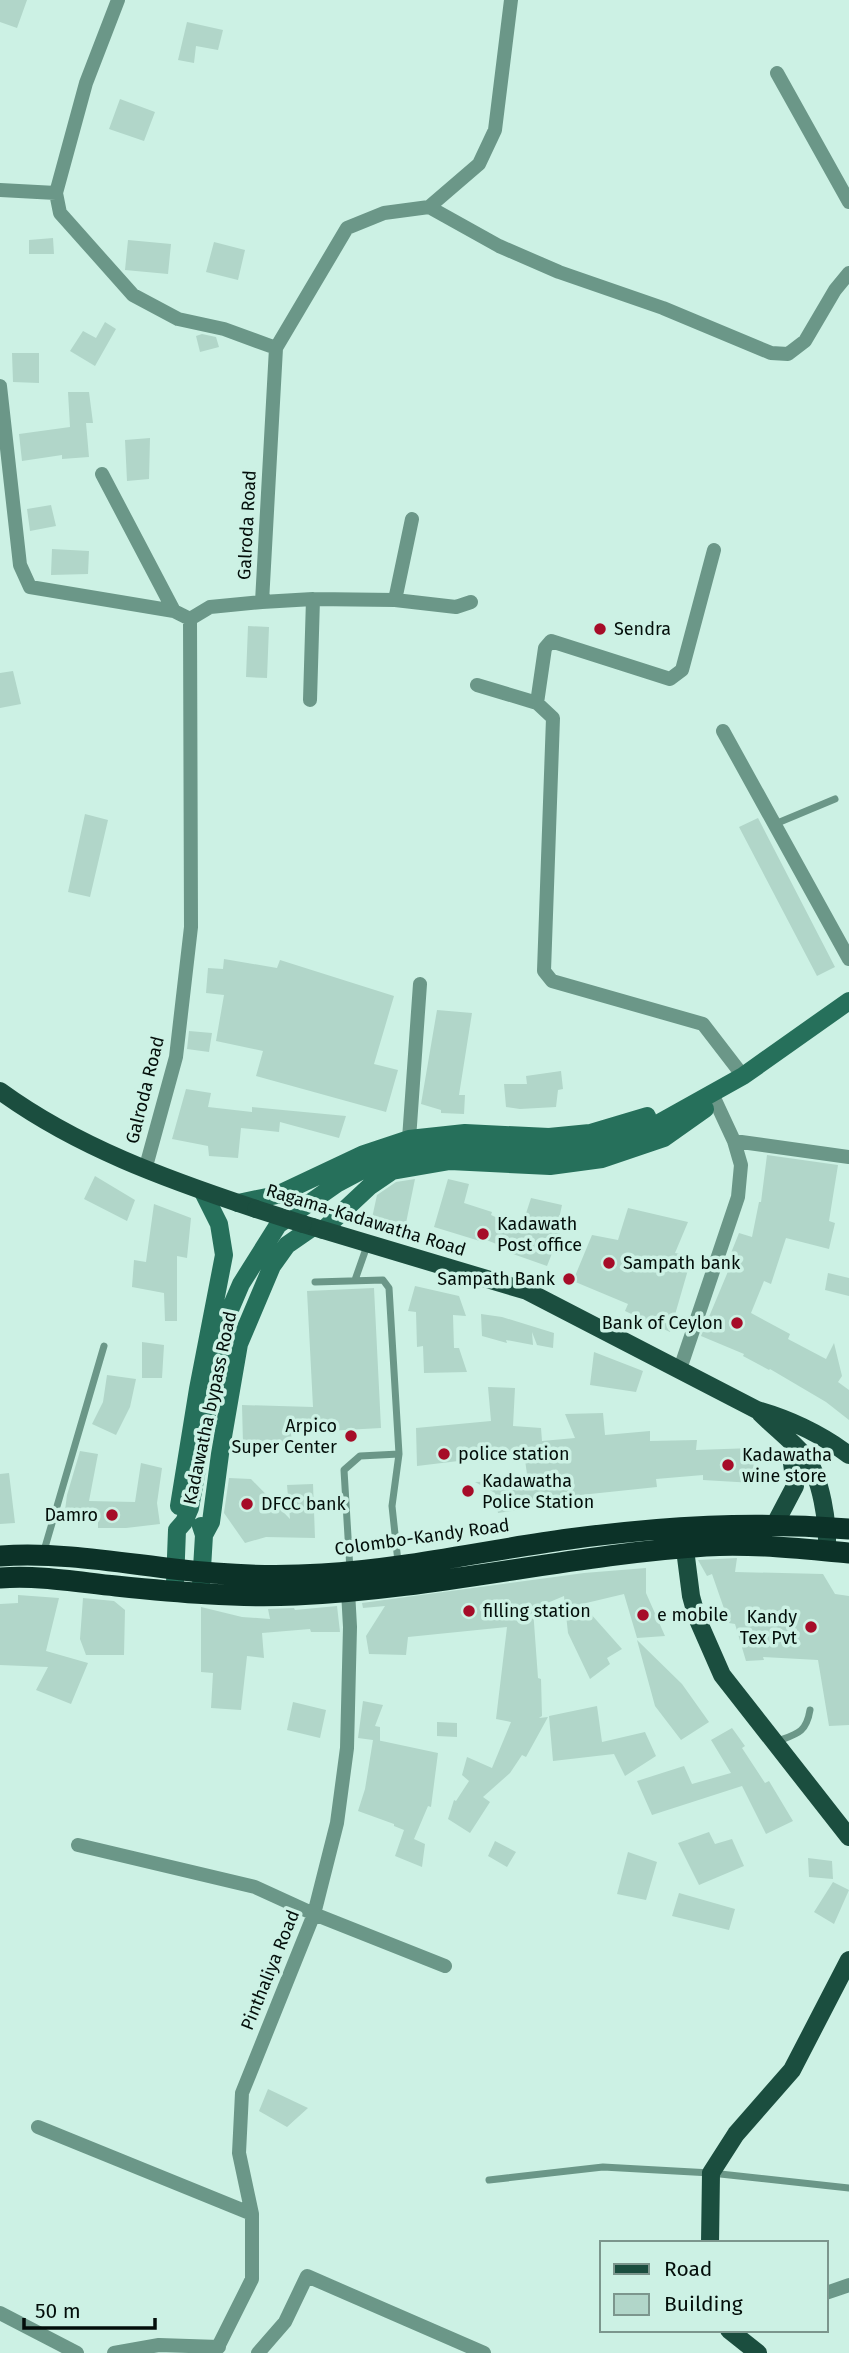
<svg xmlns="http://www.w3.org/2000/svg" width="849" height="2353" viewBox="0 0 849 2353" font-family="'Fira Sans',sans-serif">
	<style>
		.building { fill: #b1d6c9 }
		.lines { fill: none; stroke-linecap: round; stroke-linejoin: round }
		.lane { stroke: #6b9788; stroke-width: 7 }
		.street { stroke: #6b9788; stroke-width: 14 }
		.secondary { stroke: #26705b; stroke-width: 18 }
		.primary { stroke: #1b4e3f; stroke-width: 18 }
		.highway { stroke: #0c3228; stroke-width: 21 }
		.primary-bridge { stroke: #1b4e3f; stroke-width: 18 }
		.poi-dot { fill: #a60c28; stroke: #ccf1e4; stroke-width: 2.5 }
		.labels { text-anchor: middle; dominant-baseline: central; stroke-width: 7; stroke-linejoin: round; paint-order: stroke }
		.street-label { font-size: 18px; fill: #030e0a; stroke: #ccf1e4 }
		.poi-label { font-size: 18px; fill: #030e0a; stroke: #ccf1e4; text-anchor: start }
	</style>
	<rect width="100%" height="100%" fill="#ccf1e4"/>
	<path class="building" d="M0 0H27L17 28 0 22Z
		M187 22 223 30 218 50 196 46 194 63 178 60Z
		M120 99 155 112 144 141 109 129Z
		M53 238 54 254H29V240Z
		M128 240 171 244 168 274 125 270Z
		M214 242 245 250 238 280 206 272Z
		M105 322 116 329 95 366 70 351 83 331 96 338Z
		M202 334 216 337 219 347 200 352 196 336Z
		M12 353H39V383L13 382Z
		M68 392H89L93 423H86L89 457 62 459V455L22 461 19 434 70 427Z
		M150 438 149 479 127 481 125 440Z
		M51 505 56 526 30 531 27 509Z
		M52 549 89 551 88 574 51 575Z
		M248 626 269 627 267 678 246 677Z
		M13 671 21 704 0 708V673Z
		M85 814 108 820 90 897 68 892Z
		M758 818 835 967 817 976 739 827Z
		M224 959 277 968 280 960 394 996 374 1064 398 1070 386 1112 256 1076 263 1051 216 1041 224 995 206 993 208 968 223 969Z
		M437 1010 472 1013 459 1095H465L464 1114 441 1113V1110L421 1104Z
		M189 1031 212 1033 209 1052 187 1049Z
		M561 1071 563 1089 558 1090 556 1107 520 1109 506 1107 504 1084H527L526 1076Z
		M186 1089 211 1093 208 1107 252 1112V1107L346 1116 339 1138 280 1122 279 1132 241 1128 238 1158 209 1156 208 1146 172 1139Z
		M767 1155 838 1165 829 1221 835 1223 829 1249 786 1238 771 1284 764 1281 751 1313 790 1334 788 1339 826 1359 834 1343 842 1376 838 1382 849 1390V1420L826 1402 770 1369 769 1370 743 1356 744 1354 701 1336 729 1269 725 1268 739 1233 752 1237 759 1202H761Z
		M95 1176 135 1200 127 1221 84 1199Z
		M415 1179 406 1223 372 1218 377 1195 396 1182Z
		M448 1179 469 1184 464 1203 492 1212 491 1215 521 1229 531 1198 562 1205 559 1219 564 1223 547 1266 513 1254 514 1251 484 1239 483 1242 434 1227Z
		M154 1204 191 1218 187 1258 177 1256V1321H165L164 1293 132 1287 134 1260 146 1262Z
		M628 1208 688 1222 675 1253 692 1256 670 1332 625 1311 628 1304 573 1281 592 1235 618 1240Z
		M828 1273 849 1278V1296L825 1290Z
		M415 1286 459 1296 466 1316 453 1315 454 1348H459L467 1372 424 1373 423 1346 417 1347 416 1312 408 1311Z
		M374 1288 381 1428 291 1433 292 1444H243L242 1405 313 1407 307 1291Z
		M481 1314 502 1317 554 1333 553 1348 537 1345 532 1332 533 1345 506 1340 507 1343 482 1336Z
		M142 1342 164 1345 162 1378H142Z
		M594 1352 643 1371 636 1392 590 1385Z
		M107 1375 136 1379 130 1407 116 1435 92 1424 103 1402Z
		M488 1387 515 1388 513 1426 541 1428 542 1441 575 1438 565 1414 603 1413 605 1435 650 1431V1441L697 1440 696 1450 753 1448 754 1483 703 1480V1475L656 1479 657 1487 523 1501 527 1509 498 1513 495 1493 475 1482 528 1481 524 1453 417 1466 416 1428 491 1421Z
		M80 1451 98 1454 89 1501 135 1502 141 1463 162 1468 157 1503 160 1524 126 1528H98V1521L64 1518 67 1495Z
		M9 1473 15 1523 0 1524V1474Z
		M229 1478 251 1479 290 1519 287 1485 313 1484 315 1538 266 1537 245 1543 224 1513Z
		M737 1558 735 1572 823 1574 835 1594 849 1596V1725L829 1726 818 1660 763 1657 764 1660 746 1661 735 1624 729 1623 712 1574 707 1576 698 1560Z
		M646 1568V1593L665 1636 637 1638 624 1594 582 1604 622 1649 607 1658 610 1664 590 1679 568 1633 564 1596 533 1609 538 1678 541 1679 542 1716 539 1718 548 1717 526 1757 522 1755 510 1773 483 1797 490 1802 470 1833 448 1819 454 1800 456 1801 469 1781 462 1775 467 1757 492 1768 511 1722 496 1719 507 1627 408 1637 406 1655 369 1654 366 1636 385 1606 363 1608 362 1603 584 1573Z
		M18 1595 59 1598 46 1651 88 1663 71 1704 36 1690 48 1667 0 1665V1604L18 1603Z
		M83 1598 114 1601 125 1610 124 1655H86L80 1639Z
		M337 1606 340 1632H311L310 1629 262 1633 264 1658 247 1656 241 1710 211 1708 213 1673 201 1672V1607L242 1617 270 1619 268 1609 294 1608 295 1610Z
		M637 1640 682 1684 709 1722 681 1740 655 1706Z
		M363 1701 383 1705 375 1726 380 1727V1741L377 1740 438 1753 431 1807 428 1806 414 1839 425 1844 422 1867 395 1856 404 1830 394 1826V1824L358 1811 365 1789 373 1740 358 1738Z
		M293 1702 326 1710 320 1738 287 1730Z
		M597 1706 602 1742 645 1732 656 1756 625 1776 614 1754 553 1761 549 1716Z
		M437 1722 457 1723V1737L437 1736Z
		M732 1728 745 1746 742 1748 765 1783 769 1781 793 1821 766 1834 742 1786 652 1815 637 1781 684 1766 692 1784 731 1773 711 1740Z
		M709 1832 715 1844 732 1839 744 1866 699 1885 678 1843Z
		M495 1841 516 1852 507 1867 488 1856Z
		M628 1852 657 1862 646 1900 617 1894Z
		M808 1858 832 1861 833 1879 809 1877Z
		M833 1882 849 1890 834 1924 814 1912Z
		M679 1893 735 1909 729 1930 672 1916Z
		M268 2089 308 2108 287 2127 259 2111Z"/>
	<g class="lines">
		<path class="lane" d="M775 824 835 799
			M355 1280 368 1243
			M315 1282 383 1280 389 1288 399 1454 392 1506 398 1562
			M43 1554 104 1346
			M350 1570 344 1470 360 1456 399 1454
			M775 1742C796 1734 806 1734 810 1710
			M489 2180 603 2167 711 2173 849 2188"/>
		<path class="street" d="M118 0 86 83 56 193 60 213 133 295 178 319 224 329 276 348 262 602 210 607 190 619 191 927 176 1057 145 1170
			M777 73 849 202
			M0 190 56 193
			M429 207 499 246 559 272 663 308 771 353 788 354 805 341 835 290 849 273
			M276 348 347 228 384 213 429 207 479 164 495 130 511 0
			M0 386 20 565 30 587 174 611 190 619
			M102 474 174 611
			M395 600 412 519
			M262 602 313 599 395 600 456 607 471 602
			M477 685 537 703 553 718 544 971 552 981 703 1024 743 1076
			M310 700 313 599
			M537 703 545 648 551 641 670 679 682 670 714 550
			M723 731 849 959
			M409 1139 420 984
			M734 1141 849 1157
			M680 1369 738 1197 741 1165 734 1141 714 1098
			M78 1845 255 1887 314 1914 445 1966
			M38 2127 252 2214
			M826 2293 849 2285
			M0 2313 77 2353
			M114 2353 159 2345 219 2347
			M215 2353 252 2279V2214L239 2153 242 2093 314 1914 337 1823 347 1748 350 1627 348 1591
			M258 2353 285 2322 307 2276 484 2353"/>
		<path class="secondary" d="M238 1203 277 1195 364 1154 409 1139 465 1133 549 1137 590 1133 647 1116
			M323 1230 370 1186 392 1171 450 1161 550 1166 602 1159 664 1138 705 1109
			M179 1506 198 1389 224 1255 219 1224 203 1192
			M201 1526 204 1535 201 1585
			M204 1535 211 1522 220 1454 239 1344 272 1266 287 1245 313 1227
			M175 1583 177 1530 184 1522 190 1508 215 1370 229 1312 241 1284 278 1225 338 1183 387 1157 455 1148 554 1151 599 1145 624 1138 657 1124 743 1076 849 1001"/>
		<path class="primary" d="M0 1091C77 1147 166 1179 256 1209
			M303 1224 527 1291 757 1410C789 1419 822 1435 849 1455
			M760 1413C774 1427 791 1440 804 1455 822 1477 828 1524 827 1551
			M775 1524 795 1486 792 1463 794 1445
			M683 1534 691 1596 697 1618 722 1675 849 1837
			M710 2243 711 2173 736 2134 792 2070 849 1960
			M729 2330 758 2353"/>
		<path class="highway" d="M0 1556C59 1552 115 1562 174 1569 222 1575 274 1577 322 1574 405 1569 487 1550 569 1539 665 1526 752 1521 849 1529
			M0 1578C39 1575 77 1582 116 1586 175 1592 237 1598 296 1595 434 1589 569 1555 706 1546 753 1543 802 1549 849 1553"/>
		<path class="primary-bridge" d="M256 1209 303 1224"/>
	</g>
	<g class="poi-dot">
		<circle cx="600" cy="629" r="7"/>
		<circle cx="483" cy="1234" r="7"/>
		<circle cx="609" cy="1263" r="7"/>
		<circle cx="569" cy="1279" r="7"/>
		<circle cx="737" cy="1323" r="7"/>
		<circle cx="351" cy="1436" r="7"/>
		<circle cx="444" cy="1454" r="7"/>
		<circle cx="728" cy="1465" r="7"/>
		<circle cx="468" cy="1491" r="7"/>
		<circle cx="247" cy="1504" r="7"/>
		<circle cx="112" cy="1515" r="7"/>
		<circle cx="469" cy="1611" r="7"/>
		<circle cx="643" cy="1615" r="7"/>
		<circle cx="811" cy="1627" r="7"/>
	</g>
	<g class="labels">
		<g class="street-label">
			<text transform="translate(247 525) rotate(-87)">Galroda Road</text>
			<text transform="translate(145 1090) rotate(-76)">Galroda Road</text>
			<text transform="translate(366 1220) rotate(17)">Ragama-Kadawatha Road</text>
			<text transform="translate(210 1408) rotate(-78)">Kadawatha bypass Road</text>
			<text transform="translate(422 1537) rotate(-8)">Colombo-Kandy Road</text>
			<text transform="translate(270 1970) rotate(-68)">Pinthaliya Road</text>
		</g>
		<g class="poi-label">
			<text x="614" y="629">Sendra</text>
			<text x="497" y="1224">Kadawath<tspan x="497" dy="21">Post office</tspan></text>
			<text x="623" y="1263">Sampath bank</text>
			<text x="555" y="1279" text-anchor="end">Sampath Bank</text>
			<text x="723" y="1323" text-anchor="end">Bank of Ceylon</text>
			<text x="337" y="1426" text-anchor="end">Arpico<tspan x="337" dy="21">Super Center</tspan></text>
			<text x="458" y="1454">police station</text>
			<text x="742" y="1455">Kadawatha<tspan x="742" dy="21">wine store</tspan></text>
			<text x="482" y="1481">Kadawatha<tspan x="482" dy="21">Police Station</tspan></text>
			<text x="261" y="1504">DFCC bank</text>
			<text x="98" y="1515" text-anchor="end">Damro</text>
			<text x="483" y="1611">filling station</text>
			<text x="657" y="1615">e mobile</text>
			<text x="797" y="1617" text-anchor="end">Kandy<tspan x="797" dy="21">Tex Pvt</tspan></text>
		</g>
	</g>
	<rect x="600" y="2241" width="228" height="91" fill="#ccf1e4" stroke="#7c968d" stroke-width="2"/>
	<rect x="614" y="2264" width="35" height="10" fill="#1b4e3f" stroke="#7c968d" stroke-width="2"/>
	<text x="664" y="2276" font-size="21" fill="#030e0a">Road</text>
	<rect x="614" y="2294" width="35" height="21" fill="#b1d6c9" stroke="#7c968d" stroke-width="2"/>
	<text x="664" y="2311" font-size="21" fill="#030e0a">Building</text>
	<path d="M24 2318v10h131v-10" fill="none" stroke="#030e0a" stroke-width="3.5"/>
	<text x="35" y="2318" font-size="21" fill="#030e0a" stroke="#ccf1e4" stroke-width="5" paint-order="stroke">50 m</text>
</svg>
